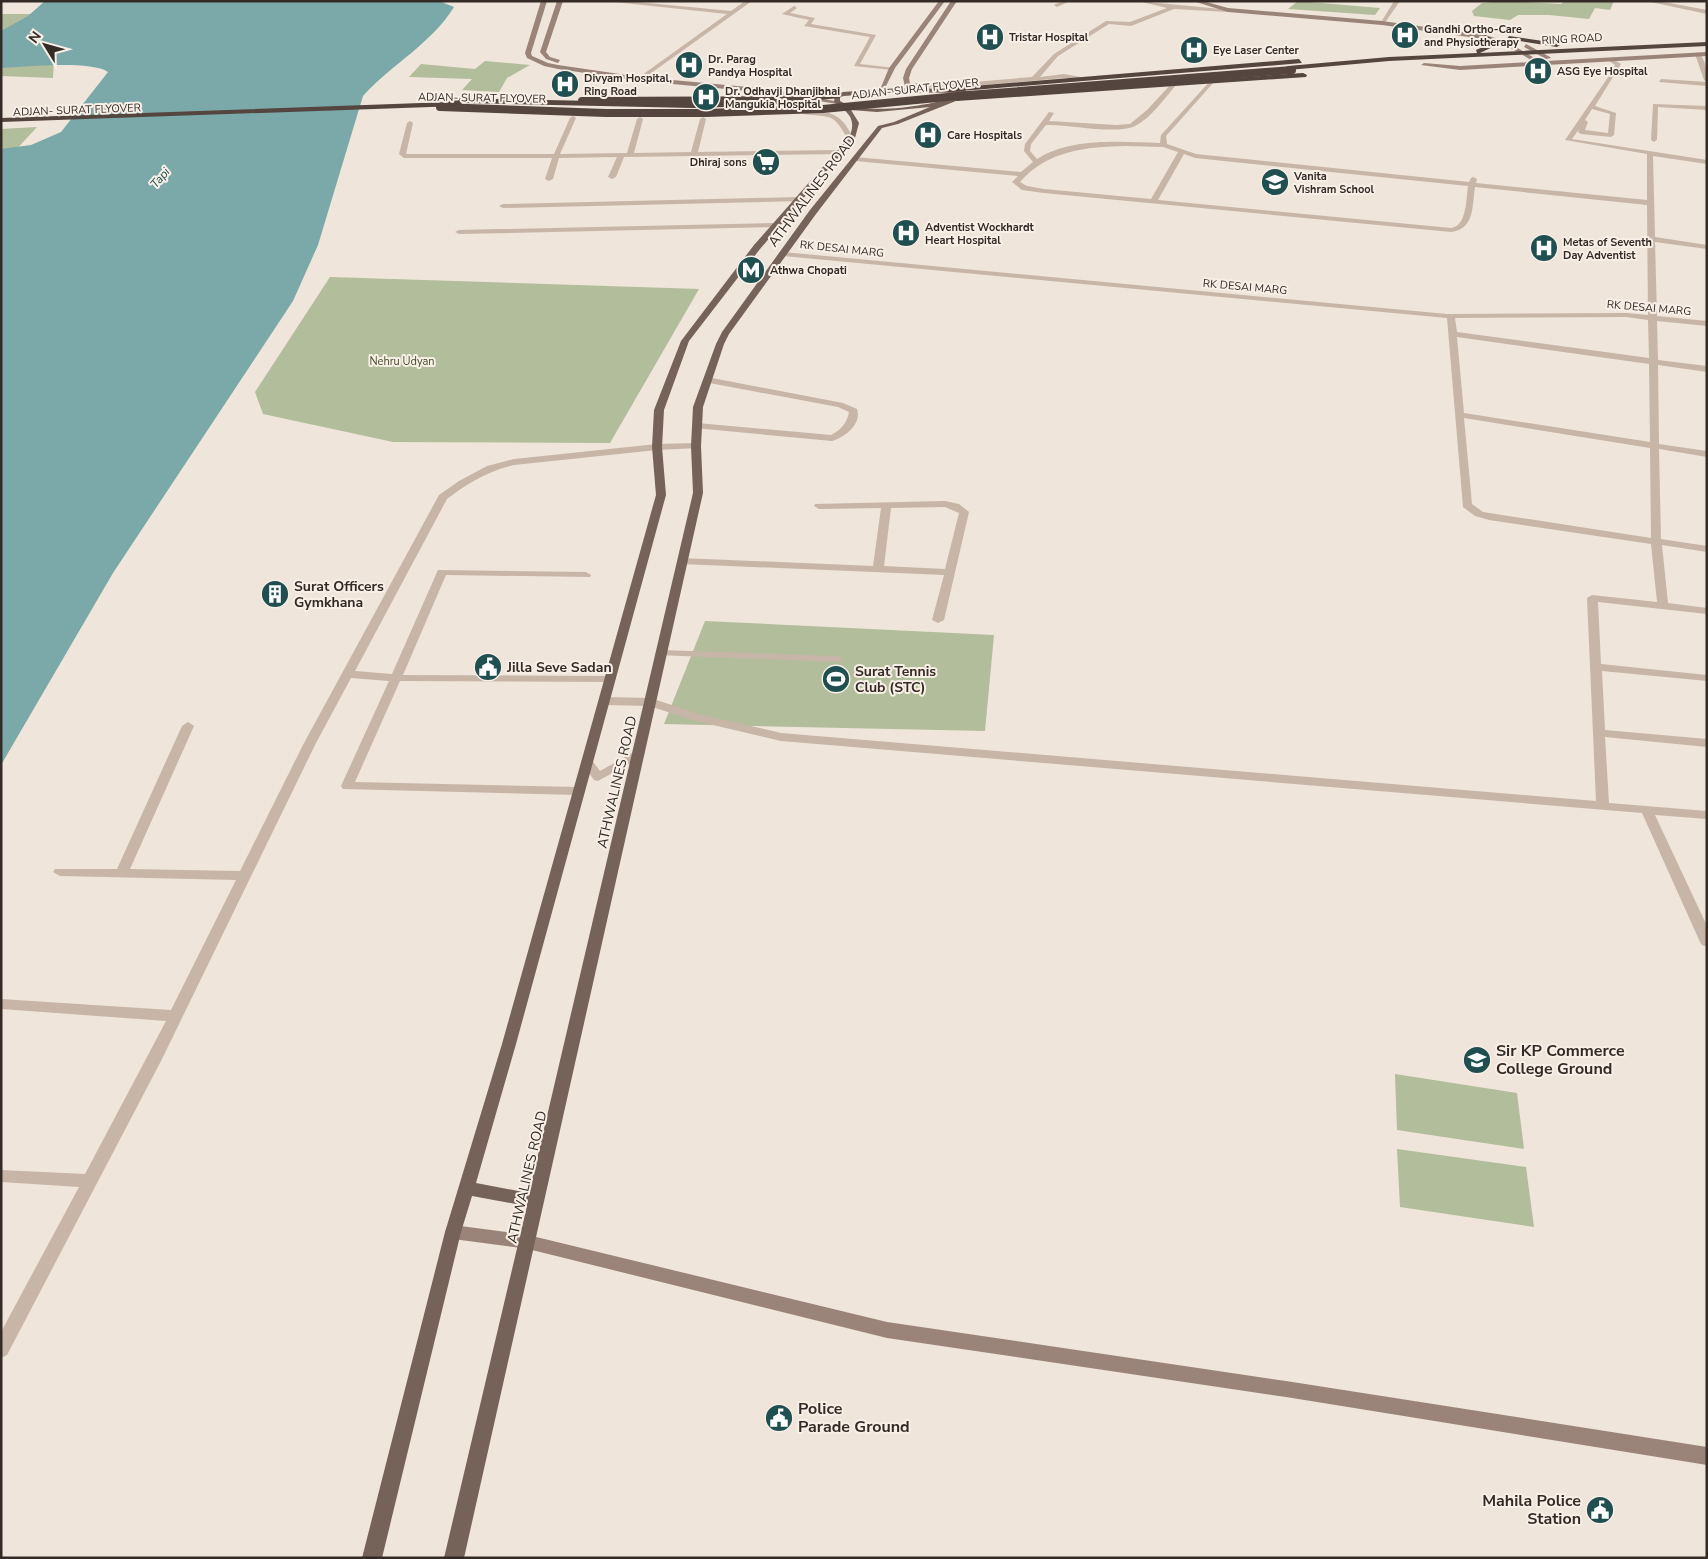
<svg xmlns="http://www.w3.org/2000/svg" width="1708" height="1559" viewBox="0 0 1708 1559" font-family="'Nunito Sans',sans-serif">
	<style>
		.green { fill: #b2bd9b }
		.water { fill: #7ba9aa }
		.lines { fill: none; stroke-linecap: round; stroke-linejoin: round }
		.street { fill: #c7b5a7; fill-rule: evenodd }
		.secondary { fill: #9a8479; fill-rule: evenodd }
		.primary { fill: #756259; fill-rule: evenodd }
		.highway { fill: #54453f; fill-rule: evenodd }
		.highway-bridge { stroke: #54453f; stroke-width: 8 }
		.labels { text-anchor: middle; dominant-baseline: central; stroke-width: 4; stroke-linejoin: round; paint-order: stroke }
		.far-poi-label { font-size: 11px; font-weight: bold; fill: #342b27; stroke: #f8efe6; text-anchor: start }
		.far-street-label { font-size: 11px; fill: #342b27; stroke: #f8efe6 }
		.far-park-label { font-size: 11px; fill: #44502d; stroke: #f8efe6 }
		.far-water-label { font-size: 12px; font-style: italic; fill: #204f52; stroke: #f8efe6 }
		.street-label { font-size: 14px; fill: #342b27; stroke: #f8efe6 }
		.poi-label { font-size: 14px; font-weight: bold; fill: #342b27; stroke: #f8efe6; text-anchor: start }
		.near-poi-label { font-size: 16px; font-weight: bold; fill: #342b27; stroke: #f8efe6; text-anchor: start }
	</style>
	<rect width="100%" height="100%" fill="#efe5da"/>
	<path class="green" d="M1298 1 1380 8 1375 15 1288 9Z
		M1503 1 1561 4 1564 1H1614L1610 10 1595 8 1589 19 1549 15H1518L1510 20 1474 16 1472 11 1482 3Z
		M1 14H56L53 78 1 76Z
		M485 61 530 65 507 78 499 92 462 90 472 79 409 77 421 64 475 69Z
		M37 127 1 166V129Z
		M330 277 699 289 610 443 393 442 263 414 255 392Z
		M705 621 994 635 985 731 664 724Z
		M1395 1074 1517 1093 1524 1149 1397 1130Z
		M1397 1149 1526 1167 1534 1227 1400 1207Z"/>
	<path class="water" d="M45 1H439L454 7C432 43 391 65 363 96L318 245 293 301 113 573 1 765V149L31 145 61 132 108 72C90 60 25 67 1 68V31L28 16Z"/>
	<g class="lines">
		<path class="street" d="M605 1H628L731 11 745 1H752L640 81 638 78 727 14Z
			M1062 1H1070L1057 7 1054 5Z
			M1138 1 1231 10 1228 12 1174 9 1131 26 1109 24 1058 56 1040 77 1064 74 1085 78 1083 81 1064 78 950 88 907 87 904 85 907 83 950 84 1032 77 1054 54 1106 21 1130 22 1167 8Z
			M1394 1H1400L1384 24H1380Z
			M1646 1H1659L1707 10V14Z
			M794 6 797 8 790 13 815 18 811 24 876 35 860 64 895 68 892 70 854 66 870 37 804 26 809 20 782 14Z
			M1698 52C1706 59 1707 72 1707 82L1704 80 1695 54Z
			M1611 58 1621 64 1595 106 1616 113 1614 135 1611 137 1581 134 1578 132 1579 129 1572 139 1707 160V164L1653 156 1655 237 1707 245V249L1655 242 1657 316 1707 321V326L1657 321 1658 360 1707 366V372L1658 365 1659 444 1707 451V457L1659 449 1661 539 1707 546V552L1662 545 1668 603 1707 608V614L1598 602 1601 664 1707 675V681L1602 671 1605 730 1707 739V747L1605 737 1609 803 1707 811V819L1655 815 1707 926V947L1702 945 1700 942 1642 813 781 741 696 721 649 706 604 705 598 701 604 697 650 698 703 715 781 733 1596 801 1587 598 1592 595 1657 602 1651 544 1489 520 1475 516 1463 507 1447 318 783 256 779 254 783 252 1447 314 1626 313 1648 315 1647 205 1475 187C1472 206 1475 229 1451 232L1044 193 1022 190 1012 182 1018 176 855 161 852 159 855 157 1021 172 1033 162 1024 151 1025 144 1049 112 1054 113 1049 121 1116 125 1130 124 1147 110 1172 83H1176V85C1164 99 1151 118 1135 126 1115 135 1069 124 1046 125L1031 144 1030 151 1037 159C1072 137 1121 142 1160 143L1161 135 1212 79 1214 82 1166 136 1167 144 1196 154 1469 182 1471 178 1473 177 1477 179 1476 183 1647 200V154L1565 140 1611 73 1615 65 1608 60ZM1592 109 1610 114 1608 133 1585 130 1588 122 1585 120ZM1126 146 1163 147 1178 152 1151 199 1044 189 1027 186 1020 182C1048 150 1086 147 1126 146ZM1184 154 1195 158 1468 186C1466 199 1467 226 1451 228L1158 200ZM1626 317 1648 320 1649 358 1457 332 1455 318ZM1457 337 1649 364 1650 442 1464 413ZM1464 418 1650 448 1651 538 1483 512 1472 504Z
			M1661 79 1707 82V86L1659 82Z
			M1653 104 1707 106V110L1658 107 1657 140 1654 142 1651 140Z
			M805 111C833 111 842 114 854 140L849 141C832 112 834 118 803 114Z
			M573 116 576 118 560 154 627 153 637 119 640 117 643 119 634 153 691 152 700 119 703 117 706 119 698 152 841 150 844 152 841 154 624 157 616 177 612 179 608 177 617 157 559 158 553 179 549 181 545 179 552 158H404L399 154 407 123 410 121 413 123 406 154H554L570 118Z
			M799 197 803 199 802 201 503 208 499 206 503 204Z
			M776 223 780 225 779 227 459 234 455 232 459 230Z
			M707 377 843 403 857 409C862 424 845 437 832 441L694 428V424L697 423 831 435C841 430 847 423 849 412L838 407 704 382V378Z
			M696 443 701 446 699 448 657 450 514 465C488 471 468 483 447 499L355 671 392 674 438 570 586 572 591 575 590 577 446 575 403 675 610 676 616 679 610 682 400 681 355 782 579 787 585 791 579 795 343 789 341 786 389 681 351 678 316 743 161 1061 7 1355 1 1358V1332L79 1187 1 1182V1170L85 1174 166 1021 1 1009V999L171 1010 236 880 60 876 53 872 55 869H117L182 726 188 722 194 726 130 869 240 871 304 743 439 495 459 481 487 466 514 459 657 444Z
			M945 501 959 504 969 512 944 620 938 623 932 620 944 575 682 564 677 561 682 558 873 566 881 508 819 509 814 506 815 504ZM945 507 959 513 945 569 884 566 891 508Z
			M661 650 838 656 844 659 838 662 657 655 655 653Z
			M639 749 643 750 645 753 643 756 598 781 594 780 581 762 587 758 591 759 600 771Z"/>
		<path class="secondary" d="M541 1H547L531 53 532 56 548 63 558 65 640 77 770 89 840 102 837 104 770 93 640 81 558 69 544 66 527 58 525 53Z
			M557 1H563L546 52 550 57 560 60 558 63 546 59 540 52Z
			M939 1H945L895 68 883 92H879L889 68Z
			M951 1H957L912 69 909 78 911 90 906 91 903 78 906 69Z
			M1193 1H1203L1228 8 1382 21 1485 35 1508 42 1536 59 1531 60 1504 44 1484 39 1382 25 1228 12Z
			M1526 44 1550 57 1551 58 1546 59 1524 47Z
			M1707 52V56L1460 70 1421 65 1424 63 1460 66Z
			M453 1225 528 1235 887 1322 1286 1381 1707 1447V1465L1286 1397 887 1338 528 1249 453 1239 447 1237 445 1232 447 1227Z"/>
		<path class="primary" d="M899 88 963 89 966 91V97L898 124 882 128 816 214 729 334 724 344 703 407 701 446 703 493 464 1558H444L527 1206 472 1196 461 1232 382 1558H362L445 1232 502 1044 656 495 652 447 654 410 681 341 754 245 850 136C857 116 846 112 834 102L835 95 843 92ZM899 92 960 93V96C931 105 867 117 840 101V97L844 96ZM930 107 894 122 878 126 810 210 722 332 716 344 693 407 691 446 693 493 529 1193 476 1183 516 1044 666 495 662 447 664 410 689 341 760 249 855 138 859 123 851 110 877 112Z"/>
		<path class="highway" d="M1485 35 1501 43 1480 53 1707 42V46L1389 61 1288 70 1284 68 1288 66 1389 57 1477 53 1476 50 1492 43 1483 38Z
			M1509 36 1557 43 1560 45 1557 47 1507 39Z
			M1299 59 1302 63 949 92 945 90 949 88Z
			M1303 73 1307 75 1306 77 957 101 953 99 957 97Z
			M837 94 841 96 840 98 755 106 693 108 462 103 459 106 1 122V118L449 102 446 100 450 98 693 103 742 102Z"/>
		<path class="highway-bridge" d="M582 101 807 100
			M440 107 606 113H706L823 109 968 95 1292 70"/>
	</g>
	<defs>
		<symbol id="hospital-disc" viewBox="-11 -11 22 22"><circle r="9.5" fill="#204f52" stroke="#f8efe6"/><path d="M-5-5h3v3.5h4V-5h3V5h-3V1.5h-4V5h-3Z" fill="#fff"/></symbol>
		<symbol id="supermarket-disc" viewBox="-11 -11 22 22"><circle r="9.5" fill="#204f52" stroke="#f8efe6"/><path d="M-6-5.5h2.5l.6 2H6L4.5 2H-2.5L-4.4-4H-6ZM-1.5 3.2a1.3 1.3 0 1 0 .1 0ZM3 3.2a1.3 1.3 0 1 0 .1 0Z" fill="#fff"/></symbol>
		<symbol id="school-disc" viewBox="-11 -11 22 22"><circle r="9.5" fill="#204f52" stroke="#f8efe6"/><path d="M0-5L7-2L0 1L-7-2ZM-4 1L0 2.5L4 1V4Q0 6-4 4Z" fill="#fff"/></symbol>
		<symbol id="metro-disc" viewBox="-11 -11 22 22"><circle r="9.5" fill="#204f52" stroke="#f8efe6"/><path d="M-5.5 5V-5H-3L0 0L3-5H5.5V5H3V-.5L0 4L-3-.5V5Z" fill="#fff"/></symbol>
		<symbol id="building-disc" viewBox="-11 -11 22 22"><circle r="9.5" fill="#204f52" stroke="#f8efe6"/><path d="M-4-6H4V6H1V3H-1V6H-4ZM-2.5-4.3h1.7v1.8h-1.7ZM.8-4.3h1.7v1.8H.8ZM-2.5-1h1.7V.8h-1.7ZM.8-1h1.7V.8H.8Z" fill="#fff"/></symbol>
		<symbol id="civic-disc" viewBox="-11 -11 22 22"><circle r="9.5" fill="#204f52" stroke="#f8efe6"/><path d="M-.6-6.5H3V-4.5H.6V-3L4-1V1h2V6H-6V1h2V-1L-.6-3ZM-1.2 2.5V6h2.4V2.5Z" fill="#fff"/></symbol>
		<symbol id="stadium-disc" viewBox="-11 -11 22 22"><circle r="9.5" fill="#204f52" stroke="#f8efe6"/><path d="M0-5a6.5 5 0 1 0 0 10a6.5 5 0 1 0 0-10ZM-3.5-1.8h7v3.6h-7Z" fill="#fff"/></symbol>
		<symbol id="university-disc" viewBox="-11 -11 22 22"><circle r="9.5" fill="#204f52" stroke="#f8efe6"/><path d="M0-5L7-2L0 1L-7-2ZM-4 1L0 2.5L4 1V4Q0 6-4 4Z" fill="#fff"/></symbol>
	</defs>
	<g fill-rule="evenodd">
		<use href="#hospital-disc" x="1389" y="19" width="32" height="32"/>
		<use href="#hospital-disc" x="974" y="21" width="32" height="32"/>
		<use href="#hospital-disc" x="1178" y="34" width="32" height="32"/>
		<use href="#hospital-disc" x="673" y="49" width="32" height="32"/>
		<use href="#hospital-disc" x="1522" y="55" width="32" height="32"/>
		<use href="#hospital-disc" x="549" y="68" width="32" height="32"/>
		<use href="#hospital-disc" x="690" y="81" width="32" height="32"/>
		<use href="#hospital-disc" x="912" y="119" width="32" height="32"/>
		<use href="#supermarket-disc" x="750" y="146" width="32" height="32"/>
		<use href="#school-disc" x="1259" y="166" width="32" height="32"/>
		<use href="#hospital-disc" x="890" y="217" width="32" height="32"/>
		<use href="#hospital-disc" x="1528" y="232" width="32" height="32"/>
		<use href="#metro-disc" x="735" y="254" width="32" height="32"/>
		<use href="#building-disc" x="259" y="578" width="32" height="32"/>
		<use href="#civic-disc" x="472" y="651" width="32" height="32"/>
		<use href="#stadium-disc" x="820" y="663" width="32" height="32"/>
		<use href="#university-disc" x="1461" y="1044" width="32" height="32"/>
		<use href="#civic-disc" x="763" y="1402" width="32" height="32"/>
		<use href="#civic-disc" x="1584" y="1494" width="32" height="32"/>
	</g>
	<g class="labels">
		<g class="far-poi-label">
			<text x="1424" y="29">Gandhi Ortho-Care<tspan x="1424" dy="13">and Physiotherapy</tspan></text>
			<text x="1009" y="37">Tristar Hospital</text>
			<text x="1213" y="50">Eye Laser Center</text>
			<text x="708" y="59">Dr. Parag<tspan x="708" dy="13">Pandya Hospital</tspan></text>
			<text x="1557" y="71">ASG Eye Hospital</text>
			<text x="584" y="78">Divyam Hospital,<tspan x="584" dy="13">Ring Road</tspan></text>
			<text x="725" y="91">Dr. Odhavji Dhanjibhai<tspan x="725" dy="13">Mangukia Hospital</tspan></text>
			<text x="947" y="135">Care Hospitals</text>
			<text x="747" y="162" text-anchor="end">Dhiraj sons</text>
			<text x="1294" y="176">Vanita<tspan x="1294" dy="13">Vishram School</tspan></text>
			<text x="925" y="227">Adventist Wockhardt<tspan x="925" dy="13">Heart Hospital</tspan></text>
			<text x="1563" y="242">Metas of Seventh<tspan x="1563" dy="13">Day Adventist</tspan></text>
			<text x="770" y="270">Athwa Chopati</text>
		</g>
		<g class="far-street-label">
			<text transform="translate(1572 39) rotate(-3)">RING ROAD</text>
			<text transform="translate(915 89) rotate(-6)">ADJAN- SURAT FLYOVER</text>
			<text transform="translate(482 98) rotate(1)">ADJAN- SURAT FLYOVER</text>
			<text transform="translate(77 110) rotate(-2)">ADJAN- SURAT FLYOVER</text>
			<text transform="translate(842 249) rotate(6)">RK DESAI MARG</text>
			<text transform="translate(1245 287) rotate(5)">RK DESAI MARG</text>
			<text transform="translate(1649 308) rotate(5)">RK DESAI MARG</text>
		</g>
		<g class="far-park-label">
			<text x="402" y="361">Nehru Udyan</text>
		</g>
		<g class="far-water-label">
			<text transform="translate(160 178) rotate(-49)">Tapi</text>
		</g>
		<g class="street-label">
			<text transform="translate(812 191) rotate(-53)">ATHWALINES ROAD</text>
			<text transform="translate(617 782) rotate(-77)">ATHWALINES ROAD</text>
			<text transform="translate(527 1177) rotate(-77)">ATHWALINES ROAD</text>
		</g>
		<g class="poi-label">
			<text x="294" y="586">Surat Officers<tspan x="294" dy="16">Gymkhana</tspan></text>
			<text x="507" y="667">Jilla Seve Sadan</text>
			<text x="855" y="671">Surat Tennis<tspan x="855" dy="16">Club (STC)</tspan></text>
		</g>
		<g class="near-poi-label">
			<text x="1496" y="1051">Sir KP Commerce<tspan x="1496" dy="18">College Ground</tspan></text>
			<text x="798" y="1409">Police<tspan x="798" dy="18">Parade Ground</tspan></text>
			<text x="1581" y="1501" text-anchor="end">Mahila Police<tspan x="1581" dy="18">Station</tspan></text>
		</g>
	</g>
	<rect width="1708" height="1559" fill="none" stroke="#342b27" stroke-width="5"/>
	<g transform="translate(45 45) rotate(307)" stroke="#f8efe6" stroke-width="4" paint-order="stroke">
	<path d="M0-4L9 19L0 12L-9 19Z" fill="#342b27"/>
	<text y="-8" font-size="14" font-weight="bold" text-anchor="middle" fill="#342b27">N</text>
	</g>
</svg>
